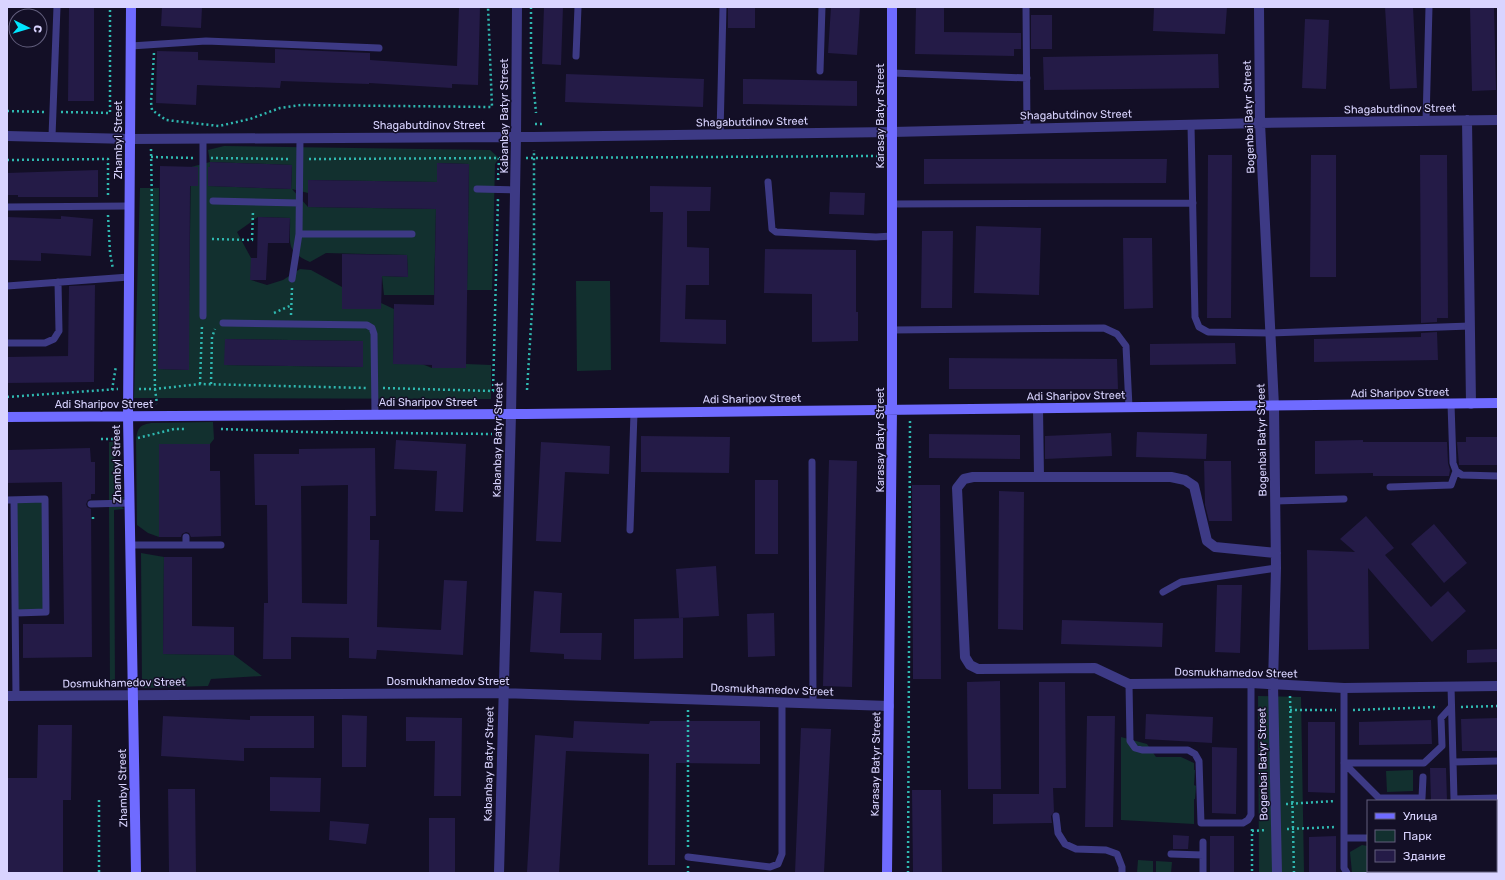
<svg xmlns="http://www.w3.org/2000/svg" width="1505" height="880" viewBox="0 0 1505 880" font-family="Rubik,sans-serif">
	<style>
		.green { fill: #12302f; fill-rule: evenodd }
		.building { fill: #241b47; fill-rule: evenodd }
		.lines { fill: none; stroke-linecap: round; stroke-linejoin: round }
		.path { stroke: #2fb8b0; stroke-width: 2.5; stroke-dasharray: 2 3; stroke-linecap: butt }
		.lane { stroke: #3d3a85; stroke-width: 7 }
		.street { stroke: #3d3a85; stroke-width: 10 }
		.secondary { stroke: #6f6bff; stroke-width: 10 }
		.labels { text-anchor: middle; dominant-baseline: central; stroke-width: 3; stroke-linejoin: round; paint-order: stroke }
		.street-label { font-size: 11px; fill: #d9d4ff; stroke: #130f26 }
	</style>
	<rect width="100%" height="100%" fill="#130f26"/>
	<path class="green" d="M224 146 490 150 499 158 495 164 492 290H467L469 164 437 163V182L309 180 308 193 292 189 308 207 436 209 434 295H384L382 276 408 277 407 255 326 253 310 262C284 251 291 241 290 218L258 217 237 232 251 258V280L267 285 283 280 300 269 311 270 342 287V309H381V303L394 309 393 364H422L432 368H465L466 364 491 365V399L134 398 140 188H159L158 369 188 370 191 167 210 162 208 150ZM210 162 292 165 291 189 209 186ZM225 339 363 341V367L225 365Z
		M576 281H610L611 370 577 371Z
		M213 422 214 439 210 444H159V537L148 533 137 525 136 439C138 427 140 425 151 423Z
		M109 442H115V497H124L123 500H109Z
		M45 499 46 612 16 613 14 500Z
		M109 507H122L124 509 114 510 115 685H110Z
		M141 553 164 557 163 654 234 655 262 676 211 679 208 686 142 688Z
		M1258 696 1301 697 1304 873H1259Z
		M1121 737 1147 744 1156 757H1181L1194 763V770H1195L1194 785 1196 786 1195 799H1194V824L1121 820Z
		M1413 770V791L1387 792 1386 771Z
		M1362 845 1368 846V871H1439L1440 873H1352L1350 852Z
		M1138 860 1153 861V873H1137Z
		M1496 860 1498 862V873H1459V871H1496Z
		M1156 861 1172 862 1171 873H1156Z"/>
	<path class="building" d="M69 7H94V101H68Z
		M162 7H202L201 28 161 26Z
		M459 7H480L478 85 452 84V88L369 83V84L281 81 280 88 197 85 196 105 156 103 157 51 198 52V60L275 63V49L370 53V60L457 66Z
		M544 7H563L561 65 542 64Z
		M728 7H755V28H728Z
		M831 7H860L857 55 828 53Z
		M916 7H944V32L1021 33V49H1014V56L915 54Z
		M1154 7H1227L1225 34 1153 31Z
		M1385 7H1413L1417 88 1390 89Z
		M1470 7H1494L1496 90 1472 91Z
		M1031 15H1052V49H1031Z
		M1305 19 1329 20 1326 89 1302 88Z
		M1218 54 1219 88 1044 90 1043 57Z
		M566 74 704 79 703 107 565 102Z
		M743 79 857 81V106L743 104Z
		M1208 155H1232L1231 318H1207Z
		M1311 155H1336V277H1310Z
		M1420 155H1447L1448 318H1437V322L1421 323Z
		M924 159H1167L1166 183 924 184Z
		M210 162 292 165 291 189 208 186V167H210Z
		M437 163 469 164 466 368H432V365L393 364 394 304 434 305 436 209 308 207V180L437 182Z
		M160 166 198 167V186H190L189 370 158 369Z
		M98 170V197H18V195H7V173Z
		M650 186 711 187 710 211H687V247L709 248V285H686L685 319 726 320V344L660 342 663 212H650Z
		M830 192 865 193 864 215 829 214Z
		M61 216 93 219 91 256 41 253V261L7 260V217L61 219Z
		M258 217 290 218 289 243H268L266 280H250L251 258H257Z
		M976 226 1041 228 1039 295 974 293Z
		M922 231H953L952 308H921Z
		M1123 238H1152L1153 308 1124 309Z
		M765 249 856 250V312H858V341L812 342V294L764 293Z
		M342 254 407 255 408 277 382 276 381 309H342Z
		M95 285 94 382 7 383V357L68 356 69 286Z
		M1437 332 1438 360 1314 362V339L1421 337V333Z
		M225 339 363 341V367L224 365Z
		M1235 343 1236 364 1150 365V344Z
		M949 358 1117 359 1118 389H949Z
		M1137 432 1207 434 1206 459 1136 457Z
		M1111 433 1112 456 1045 459V436Z
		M929 434 1020 435V459L929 458Z
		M641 436 730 437 729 473 641 472Z
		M1466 437H1498V465H1459L1457 442H1466Z
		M396 440 466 444 463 512 435 511 437 471 394 469Z
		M1363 440V442H1447L1448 463 1450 470 1449 476H1373V473L1315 474V441Z
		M541 442 610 446 609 474 565 472 561 542 536 541Z
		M159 444H210V471H220L221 536 191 537 189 533 186 532 182 534 181 537H159Z
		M90 448 91 462H95V494H91V499L88 500 86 504 87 507 91 509 92 657 23 658V624H64L62 482 7 483V450Z
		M375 448 376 516H370V540H379L377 627 441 630 444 580 467 581 463 655 377 650 376 659 349 658V638L291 637V659H263L264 603H268L267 505H255L254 454H299V449ZM348 485 347 604 302 603 301 486Z
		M829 460 857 461 852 687 823 686Z
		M1204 461H1231L1232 521H1209L1205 505Z
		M755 480H778V554H755Z
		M912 485H940L941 679H913Z
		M999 491 1024 492 1023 630 998 629Z
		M1366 516 1394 548 1385 555 1431 607 1448 591 1466 611 1432 642 1368 568 1369 649 1308 650 1307 550 1355 552 1340 539Z
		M1434 524 1467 563 1444 583 1411 544Z
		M164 557H192V626L234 627V655L163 654Z
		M716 566 719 616 679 618 676 569Z
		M1217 585H1242L1240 653 1215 652Z
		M534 591 562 593 560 633H602L601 660 564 659V654L530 652Z
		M774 613 775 656 748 657 747 614Z
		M683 618V658L634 659V619Z
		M1062 620 1163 623 1162 647 1061 644Z
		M1498 649V662L1467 663V650Z
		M1000 681 1001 789H968L967 682Z
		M1039 682H1065L1066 788H1053L1054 812 1051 816 1052 823 993 824V794H1039Z
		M1146 714 1213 717 1212 743 1145 739Z
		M342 715 367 716 366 767H342Z
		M163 716 250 720V716H314V748H244V761L161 756Z
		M1087 716H1115L1113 827H1085Z
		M406 717 462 718 461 796H434L435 741H406Z
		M1498 718V751H1462L1461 719Z
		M1431 720 1432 744 1359 745V722Z
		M574 721 649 724 650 721H760V764L676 763 675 865H648L649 754 566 751 559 873 527 872 535 735 573 738Z
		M1308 722H1335V793L1308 792Z
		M38 725H72L71 800H63V873H7V778H37Z
		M801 728 831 729 824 873H795Z
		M1212 747 1237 748 1236 814 1212 813Z
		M1430 768H1446L1447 801H1431Z
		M270 777 321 778 320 812 270 811Z
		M168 789H195L196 873H169Z
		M912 790H941L942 873H913Z
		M429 818H455V873H429Z
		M330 821 369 824 366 844 329 840Z
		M1173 835 1189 836 1188 849H1173Z
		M1210 836H1234V873H1210Z
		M1336 836V873H1309V837Z"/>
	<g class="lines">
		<path class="path" d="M531 7V56L536 113
			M154 53 151 102 152 110 166 120 219 126 250 119 280 108 301 105 492 107 488 7
			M7 111 44 112
			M61 112 110 113V7
			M535 124H542
			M151 149 155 389 157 404
			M151 157 194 158
			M211 158 290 159
			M526 158 877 156
			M309 159 499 158 498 181
			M7 160 108 159V198
			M108 215 110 253 113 269
			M212 239 252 240 253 211
			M274 313 292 305
			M291 315 292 288
			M200 384 202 325
			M211 384 212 337 215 329
			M383 388 493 391 498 198
			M139 389H155L200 384 366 388
			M112 390 116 366
			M527 390 534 278V150
			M7 397 118 389
			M221 429 304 432 492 434
			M138 438 174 429H184
			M101 439H119
			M93 519V514
			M1290 696 1294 873
			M1461 707 1498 706
			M688 710V849
			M1290 710H1336
			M1353 710 1438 707
			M99 800V873
			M1286 804 1335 801
			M1252 829V873
			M1287 829 1336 827
			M1252 831 1266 830
			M688 873V866
			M908 873 910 420"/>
		<path class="lane" d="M1026 7 1027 129
			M131 46 206 41 379 48
			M576 56 578 7
			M820 71 822 7
			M892 73 1027 78
			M1426 121 1429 7
			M1191 125 1195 317 1199 327 1208 332 1270 333 1470 326
			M720 134 723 7
			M52 136 57 7
			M768 182 772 229 776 232 876 237 892 236
			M477 189 515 190
			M213 201 299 203
			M892 204 1193 203
			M7 207 129 206
			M299 234H412
			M292 279 299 234 300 138
			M7 286 129 277
			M203 316V138
			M223 323 367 325 372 328 374 334 375 414
			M892 330 1104 328 1117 334 1126 346 1129 407
			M7 343H45L54 339 59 331 58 282
			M1451 404 1453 463 1456 471 1462 475 1498 476
			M812 462 813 703
			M1390 487 1451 485 1456 471
			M7 500 45 499 46 612 16 613
			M14 500 16 696
			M1275 501 1344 499
			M91 504 129 503
			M630 530 634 413
			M130 545H221
			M186 545V537
			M1163 592 1181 582 1276 568
			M1129 684 1130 741 1135 748 1142 750H1188L1195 754 1199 761 1201 823H1243L1248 820 1251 815V683
			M1451 686 1454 799 1498 798
			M1344 688V868L1347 873
			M1453 762 1498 761
			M1423 777 1422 798H1379L1344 763H1424L1442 746 1441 718 1451 707
			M1056 816 1058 833 1065 844 1076 849 1106 850 1117 854 1122 867V873
			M1496 836H1498
			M1344 838H1368
			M1171 854 1203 855
			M688 857 770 867 778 864 782 854V702
			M1203 873V842
			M1453 873V871"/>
		<path class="street" d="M1259 7 1260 123 1274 406 1276 568 1273 684 1277 873
			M1467 120 1471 404
			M7 136 130 139 533 137 892 132 1260 123 1498 120
			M1038 408 1039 477
			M1276 553 1215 547 1207 541 1194 486 1185 480 1171 477H973L964 479 957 488 965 657 970 665 978 669 1095 668 1129 684 1251 683 1344 688 1498 686
			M7 696 503 693 889 706
			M499 873 511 414 516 137 517 7"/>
		<path class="secondary" d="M131 7 128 416 136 873
			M7 417 526 414 1498 403
			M887 873 892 409V7"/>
	</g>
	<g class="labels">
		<g class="street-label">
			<text transform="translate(1400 109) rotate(-1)">Shagabutdinov Street</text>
			<text transform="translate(1076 115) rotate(-1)">Shagabutdinov Street</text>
			<text transform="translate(504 116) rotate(-90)">Kabanbay Batyr Street</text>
			<text transform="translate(880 116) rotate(-90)">Karasay Batyr Street</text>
			<text transform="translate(1249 117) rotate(-92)">Bogenbai Batyr Street</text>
			<text transform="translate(752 122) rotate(-1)">Shagabutdinov Street</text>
			<text x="429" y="125">Shagabutdinov Street</text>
			<text transform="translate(118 140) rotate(-90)">Zhambyl Street</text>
			<text transform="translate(1400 393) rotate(-1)">Adi Sharipov Street</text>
			<text transform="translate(1076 396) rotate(-1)">Adi Sharipov Street</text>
			<text transform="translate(752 399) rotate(-1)">Adi Sharipov Street</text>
			<text x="428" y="402">Adi Sharipov Street</text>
			<text x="104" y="404">Adi Sharipov Street</text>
			<text transform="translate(498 440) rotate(-89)">Kabanbay Batyr Street</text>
			<text transform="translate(880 440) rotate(-90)">Karasay Batyr Street</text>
			<text transform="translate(1262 440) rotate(-91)">Bogenbai Batyr Street</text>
			<text transform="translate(117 464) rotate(-91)">Zhambyl Street</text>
			<text transform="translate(1236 673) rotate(1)">Dosmukhamedov Street</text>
			<text x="448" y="681">Dosmukhamedov Street</text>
			<text transform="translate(124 683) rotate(-1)">Dosmukhamedov Street</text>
			<text transform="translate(772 690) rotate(2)">Dosmukhamedov Street</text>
			<text transform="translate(489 764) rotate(-89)">Kabanbay Batyr Street</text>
			<text transform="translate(876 764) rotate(-89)">Karasay Batyr Street</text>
			<text transform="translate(1263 764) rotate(-91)">Bogenbai Batyr Street</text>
			<text transform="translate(123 788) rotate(-91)">Zhambyl Street</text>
		</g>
	</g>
	<rect width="1505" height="880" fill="none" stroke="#d9d4ff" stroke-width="16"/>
	<rect x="1367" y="800" width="130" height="72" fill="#130f26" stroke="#625e7d"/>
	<rect x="1375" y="813" width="20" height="6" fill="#6f6bff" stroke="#625e7d"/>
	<text x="1403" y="820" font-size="12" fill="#d9d4ff">Улица</text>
	<rect x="1375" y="830" width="20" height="12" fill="#12302f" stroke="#625e7d"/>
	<text x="1403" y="840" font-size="12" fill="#d9d4ff">Парк</text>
	<rect x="1375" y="850" width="20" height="12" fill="#241b47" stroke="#625e7d"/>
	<text x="1403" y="860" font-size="12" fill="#d9d4ff">Здание</text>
	<g transform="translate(28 28) rotate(95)"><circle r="19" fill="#130f26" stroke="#625e7d"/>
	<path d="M0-3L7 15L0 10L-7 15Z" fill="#00e5ff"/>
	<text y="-6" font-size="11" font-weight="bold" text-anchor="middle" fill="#d9d4ff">С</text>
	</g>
</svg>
